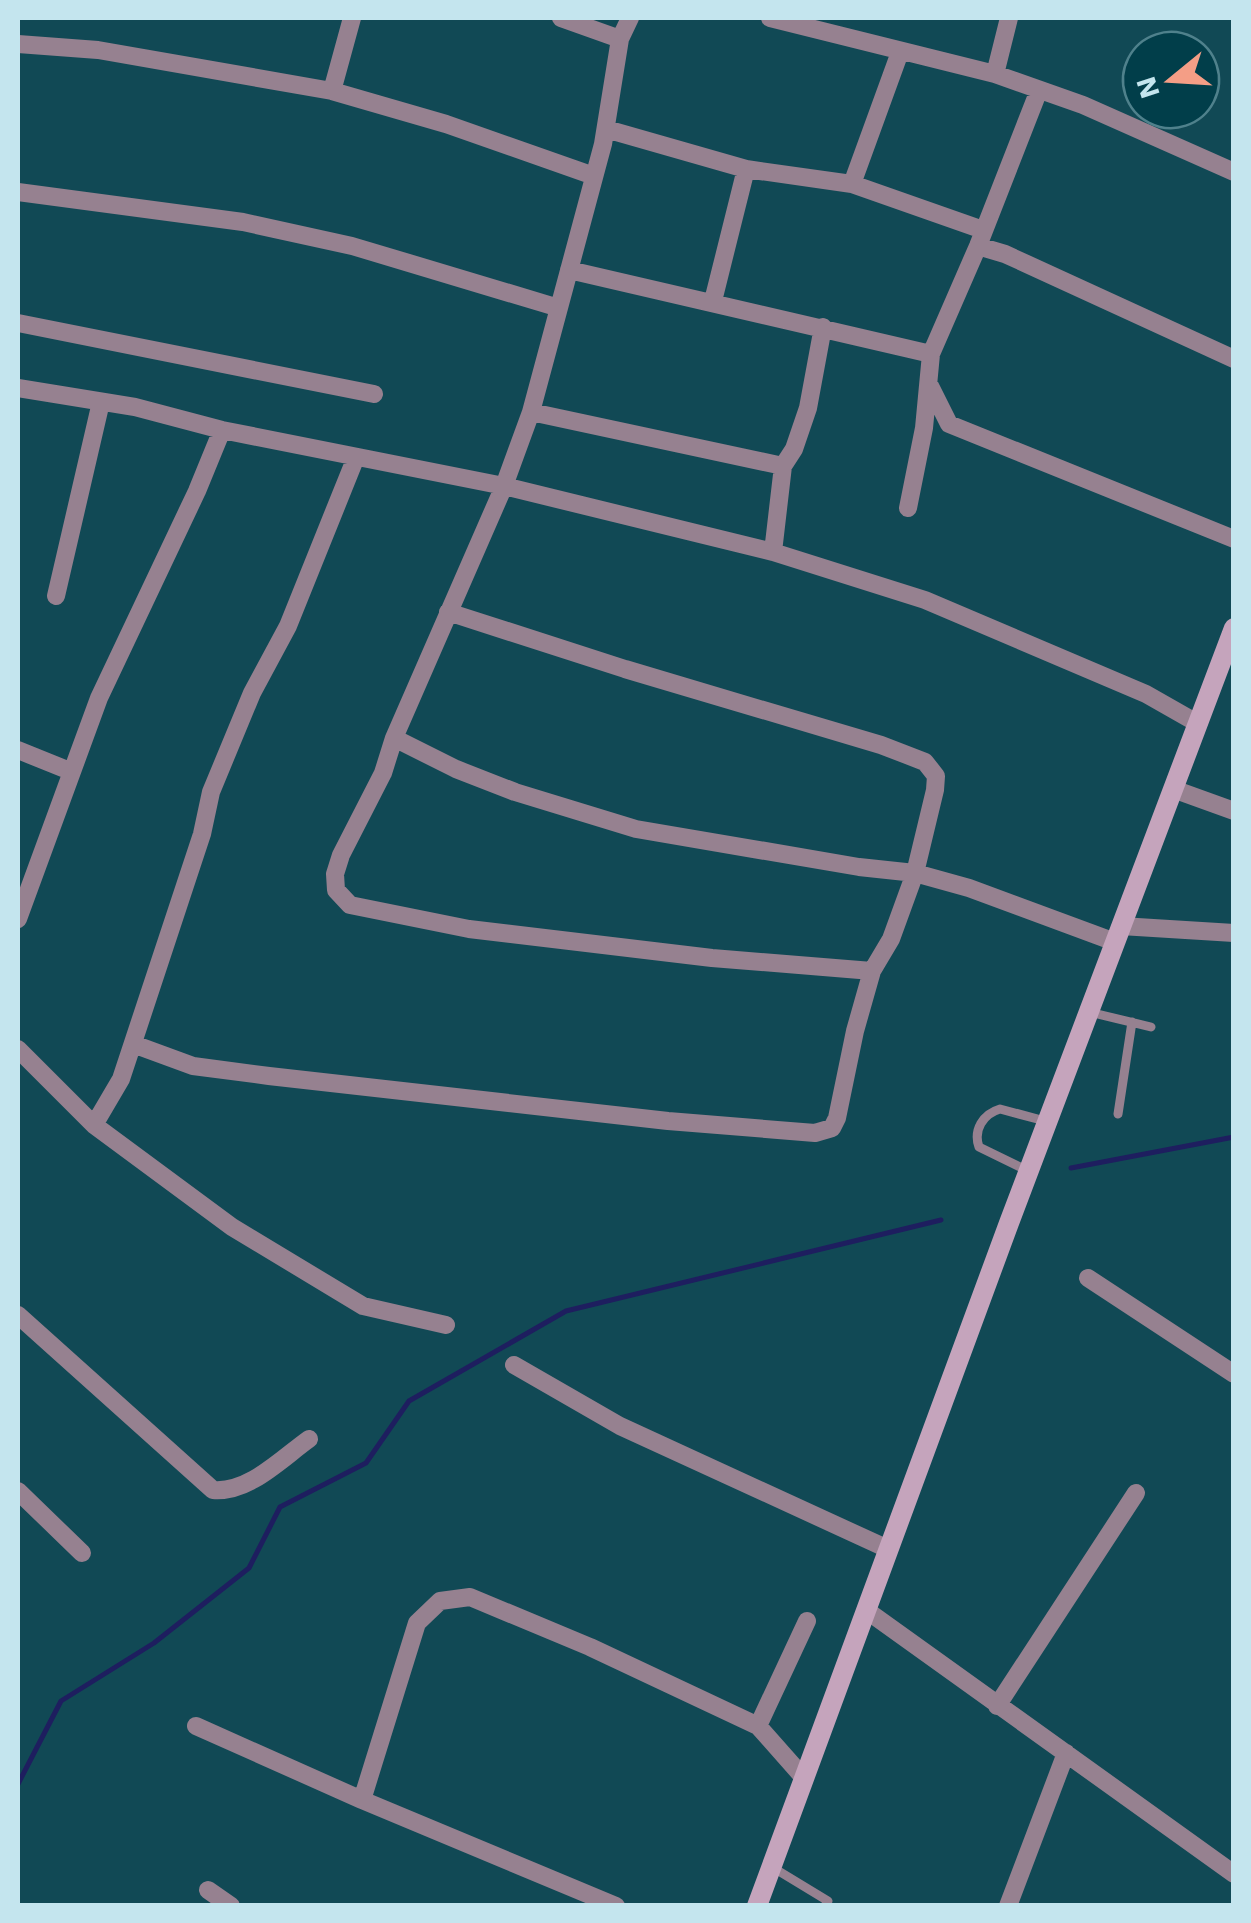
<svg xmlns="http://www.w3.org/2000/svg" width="1251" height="1923" viewBox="0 0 1251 1923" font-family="'Work Sans',sans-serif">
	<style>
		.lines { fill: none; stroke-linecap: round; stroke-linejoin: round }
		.stream { stroke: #1e1e5f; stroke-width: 5 }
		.service { stroke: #968190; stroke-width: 9 }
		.minor { stroke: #968190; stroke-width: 18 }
		.secondary { stroke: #c5a4bc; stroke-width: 20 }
	</style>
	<rect width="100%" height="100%" fill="#114955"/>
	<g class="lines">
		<path class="stream" d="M1071 1168 1234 1137
			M18 1784 61 1701 154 1643 249 1568 280 1507 366 1463 409 1401 566 1311 941 1220"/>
		<path class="service" d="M1089 1012 1151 1027
			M1118 1114 1132 1022
			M1026 1170 979 1147C973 1130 983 1114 1000 1109L1045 1121
			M772 1867 828 1901 825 1906"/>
		<path class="minor" d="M561 18 620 39
			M630 18 620 39 603 144 531 412 504 486 394 738 383 773 341 855 335 874 336 890 350 905 469 929 712 958 872 971
			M770 18 995 74 1083 105 1234 172
			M18 44 98 50 332 91 446 124 594 176
			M995 74 1009 18
			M332 91 352 18
			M606 129 746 169 852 184 983 230
			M852 184 900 52
			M18 192 243 222 352 246 559 308
			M978 246 1005 254 1234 359
			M569 270 931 354
			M713 301 746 169
			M18 323 374 394
			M930 386 949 424 1234 539
			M18 388 135 407 222 430 504 486 773 552 925 600 1146 694 1197 723
			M531 412 783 466
			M908 508 924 428 931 354 978 246 1039 90
			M773 552 783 466 794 449 808 408 823 327
			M56 596 101 402
			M394 738 456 769 515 792 636 829 859 867 915 873 969 888 1115 942
			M18 750 70 771
			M1173 789 1234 811
			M18 919 99 698 197 491 222 430
			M1121 926 1234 933
			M133 1044 193 1066 269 1076 668 1121 815 1133 832 1128 837 1118 855 1031 872 971 891 939 915 873 935 790 936 776 925 762 881 745 625 669 448 612
			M18 1049 94 1125 232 1227 363 1306 446 1325
			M94 1125 121 1079 202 834 211 792 252 693 288 626 356 457
			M1088 1278 1234 1374
			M18 1315 213 1490C249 1493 281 1459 309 1439
			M514 1365 620 1426 888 1549
			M18 1491 82 1553
			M866 1610 1234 1874
			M997 1706 1136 1493
			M196 1726 362 1800 616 1906
			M758 1726 807 1621
			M362 1800 417 1623 440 1601 470 1597 590 1647 758 1726 804 1778
			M208 1890 231 1906
			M1008 1906 1066 1753"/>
		<path class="secondary" d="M757 1906 1009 1223 1234 628"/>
	</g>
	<rect width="1251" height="1923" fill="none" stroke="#c4e5ee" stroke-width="40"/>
	<g transform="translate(1171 80) rotate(252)"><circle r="48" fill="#013e4a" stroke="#4f818c" stroke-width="2.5"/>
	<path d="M0-8L18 38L0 25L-18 38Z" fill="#f49e86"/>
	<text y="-15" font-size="28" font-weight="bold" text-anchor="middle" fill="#c4e5ee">N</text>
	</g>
</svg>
